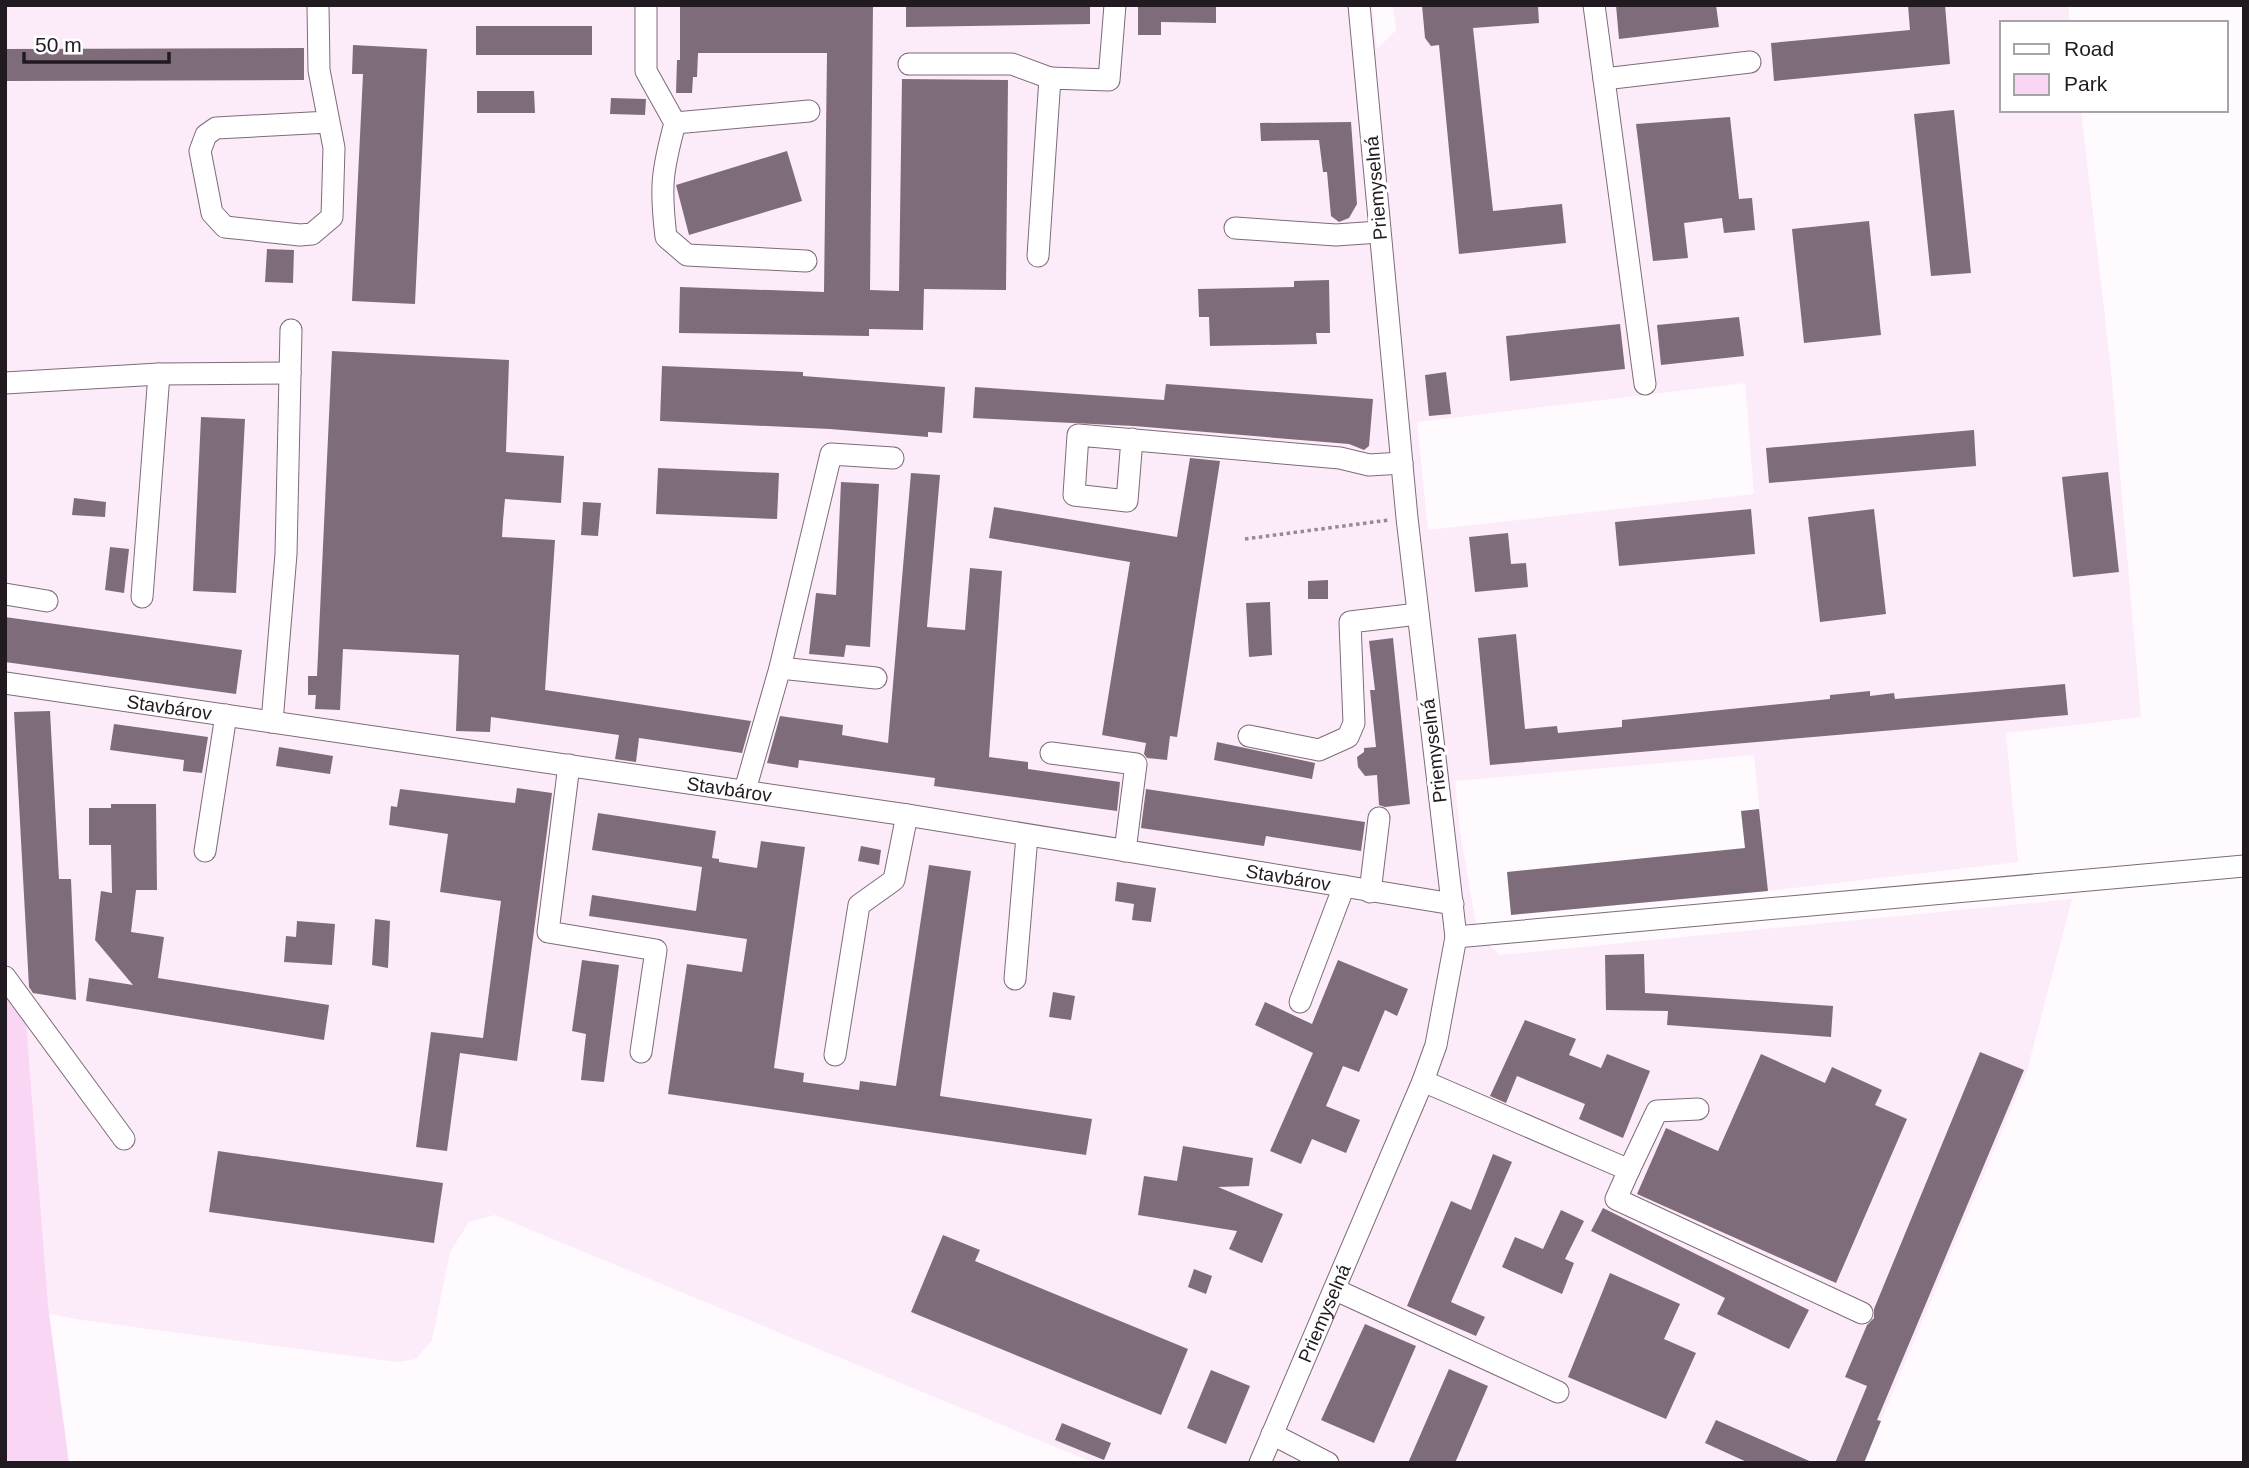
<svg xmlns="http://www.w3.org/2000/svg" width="2249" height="1468" viewBox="0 0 2249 1468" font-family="Helvetica,sans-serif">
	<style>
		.built { fill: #fcebf9; fill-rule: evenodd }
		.green { fill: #fad6f5 }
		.building { fill: #7e6c7b }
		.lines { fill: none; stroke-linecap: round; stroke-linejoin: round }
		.minor-casing { stroke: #7d6b7a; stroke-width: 23 }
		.path { stroke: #928c91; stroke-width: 3.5; stroke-dasharray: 3.5 3.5; stroke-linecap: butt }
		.minor { stroke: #fff; stroke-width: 21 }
		.labels { text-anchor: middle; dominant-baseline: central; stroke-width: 7; stroke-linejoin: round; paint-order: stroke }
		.street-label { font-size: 19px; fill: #221a21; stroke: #fff }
	</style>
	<rect width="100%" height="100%" fill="#fefafd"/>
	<path class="built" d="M5 5H1372L1377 49 1396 30 1393 5H2068L2070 23H2002V110H2081L2111 370 2141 717 2006 733 2018 862 1768 891 1754 755 1455 781 1460 832 1478 935 1500 955 2072 899 2027 1071 1863 1463H1094L495 1215 469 1222 450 1252 432 1340 416 1359 397 1362 82 1320 5 1305ZM1745 383 1754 494 1428 530 1417 422Z"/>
	<path class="green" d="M5 999 15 1003 26 1022 48 1306 69 1463H5Z"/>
	<path class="building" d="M680 5H873L870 290 899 291 902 79 1008 80 1006 290 924 289 923 330 869 329V336L679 333 680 287 824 292 827 53H698L697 77H693L692 93H676L677 60H680Z
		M906 5H1090V24L906 27Z
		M1138 5H1216V23L1161 22V35H1138Z
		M1422 5H1538L1539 23 1473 28 1493 211 1562 204 1566 243 1459 254 1439 45 1431 46 1425 38Z
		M1616 5H1716L1719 27 1619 39Z
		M1908 5H1945L1950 64 1774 81 1771 43 1910 30Z
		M476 26H592V55H476Z
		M353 45 427 49 415 304 352 301 363 74H352Z
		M304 48V80L5 81V49Z
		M477 91H534L535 113H477Z
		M611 98 646 99 645 115 610 114Z
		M1954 110 1971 273 1931 276 1914 114Z
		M1730 117 1739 199 1752 198 1755 230 1724 233 1722 218 1684 223 1688 258 1653 261 1636 124Z
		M1351 122 1357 204 1349 218 1339 222 1331 216 1327 172H1323L1319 140 1261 141 1260 123Z
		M787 151 802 201 689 235 676 185Z
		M1869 221 1881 335 1804 343 1792 229Z
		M267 249 294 250 293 283 265 282Z
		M1329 280 1330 333H1316L1317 344 1210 346 1209 317H1199L1198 289 1294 287V281Z
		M1739 317 1744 356 1661 365 1657 325Z
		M1620 324 1625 369 1510 381 1506 336Z
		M332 351 509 360 506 452 564 456 561 503 505 499 503 521 502 537 555 540 545 690 751 721 742 753 639 738 636 762 615 759 619 735 491 717 490 732 456 731 459 655 343 649 340 710 315 709 316 695H308V676H317Z
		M662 366 803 372V376L945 387 942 433 928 432V437L830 429 660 421Z
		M1446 372 1451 414 1429 416 1425 375Z
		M1166 384 1373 399 1369 446 1364 450 1349 444 1134 426 973 418 975 387 1164 400Z
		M201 417 245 419 236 593 193 591Z
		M1974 430 1976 466 1769 483 1766 448Z
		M1190 458 1220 461 1177 737 1170 736 1167 760 1147 758 1144 754 1146 743 1102 735 1130 562 989 538 994 507 1177 537Z
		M658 468 779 473 777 519 656 514Z
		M2108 472 2119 572 2073 577 2062 477Z
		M911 473 940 475 927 627 965 630 970 568 1002 571 989 757 1028 762V769L1120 782 1117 811 934 786 935 778 799 760 798 768 767 763 780 716 843 725 842 735 888 743Z
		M841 482 879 484 870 647 846 645 844 657 809 654 816 593 836 595Z
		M74 498 106 502 105 517 72 515Z
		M583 502 601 503 598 536 581 535Z
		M1751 509 1755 554 1619 566 1615 522Z
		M1874 509 1886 614 1820 622 1808 517Z
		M1508 533 1511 564 1526 563 1528 587 1475 592 1469 537Z
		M110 547 129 549 124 593 105 590Z
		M1328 580V599H1308V581Z
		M1270 602 1272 655 1249 657 1246 603Z
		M5 617 242 650 236 694 5 662Z
		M1516 634 1525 729 1557 726 1558 733 1622 727V720L1830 699V695L1870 691V696L1894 693 1895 699 2065 684 2068 715 1490 765 1478 638Z
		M1393 638 1410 804 1385 807 1379 805 1377 775 1365 776 1358 767 1357 757 1364 752V748L1376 747 1370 690H1375L1369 641Z
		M50 711 59 879H71L76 1000 33 993 29 987 14 712Z
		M114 724 208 737 202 773 183 771 184 760 110 750Z
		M1217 742 1315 763 1312 779 1214 760Z
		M279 747 333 756 330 774 276 766Z
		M517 788 552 793 517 1061 460 1053 447 1151 416 1147 431 1032 483 1038 501 901 440 892 448 834 389 825 391 806 397 807 400 789 515 803Z
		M1146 789 1365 822 1361 851 1266 836 1264 846 1141 828Z
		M111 804H156L157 890H136L131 932 164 937 158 978 329 1005 324 1040 86 1001 89 978 133 985 95 940 101 891 112 893 111 845H89V808H111Z
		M1759 809 1768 891 1511 915 1507 872 1745 848 1741 811Z
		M598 813 716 831 712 858 719 859V862L757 868 761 841 805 847 774 1068 804 1073 803 1082 859 1090 860 1081 896 1086 929 865 971 871 940 1096 1092 1119 1086 1155 668 1094 687 964 742 972 747 939 589 916 592 895 696 911 702 867 592 850Z
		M861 846 881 850 879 865 858 861Z
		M1117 882 1156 888 1151 922 1132 920 1134 904 1115 901Z
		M375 919 390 921 388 968 372 965Z
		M297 921 335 924 332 965 284 962 286 936 296 937Z
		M1644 954 1645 993 1833 1006 1831 1037 1667 1025 1668 1011 1606 1010 1605 955Z
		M582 960 619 965 604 1082 581 1080 586 1034 572 1031Z
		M1338 960 1408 989 1397 1016 1385 1010 1359 1072 1343 1066 1326 1106 1360 1120 1346 1153 1312 1139 1301 1164 1270 1151 1313 1053 1255 1025 1265 1002 1312 1024Z
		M1053 992 1075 996 1071 1020 1049 1017Z
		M1525 1020 1576 1039 1569 1055 1601 1068 1607 1054 1650 1071 1623 1138 1579 1119 1585 1104 1517 1076 1506 1103 1490 1096Z
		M1980 1052 2024 1070 1877 1420 1881 1421 1864 1463H1835L1867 1386 1845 1377 1867 1325 1874 1318V1309Z
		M1761 1054 1825 1083 1832 1067 1882 1090 1875 1105 1907 1119 1836 1283 1637 1194 1666 1128 1718 1151Z
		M1183 1146 1253 1158 1249 1186 1218 1187 1283 1214 1262 1263 1229 1249 1237 1231 1138 1215 1144 1176 1177 1181Z
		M218 1151 443 1183 434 1243 209 1212Z
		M1493 1154 1512 1162 1451 1302 1485 1317 1476 1336 1407 1306 1451 1201 1471 1210Z
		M1603 1208 1809 1310 1789 1349 1717 1314 1725 1298 1591 1231Z
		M1561 1210 1584 1221 1565 1259 1574 1263 1562 1294 1502 1267 1515 1237 1543 1249Z
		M943 1235 980 1250 975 1261 1188 1349 1161 1415 911 1312Z
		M1194 1269 1212 1276 1206 1294 1188 1287Z
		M1610 1273 1680 1304 1664 1339 1696 1353 1666 1419 1568 1377Z
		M1365 1324 1416 1346 1374 1443 1321 1420Z
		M1449 1369 1488 1386 1455 1463H1408Z
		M1211 1370 1250 1386 1226 1444 1187 1428Z
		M1716 1420 1814 1463H1749L1705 1443Z
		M1062 1423 1111 1443 1104 1460 1055 1440Z"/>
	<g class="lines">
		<defs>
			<g id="minor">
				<path d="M318 5 319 70 334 148 332 217 312 234 300 235 225 227 212 213 200 151 206 135 216 128 329 122"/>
				<path d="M646 5V71L675 123C662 171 660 187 666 237L687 255 806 261"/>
				<path d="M1594 5 1645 384"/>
				<path d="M909 64H1012L1050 78"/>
				<path d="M1604 79 1750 62"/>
				<path d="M675 123 809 111"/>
				<path d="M1235 228 1336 235 1379 232"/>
				<path d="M1038 256 1050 78 1109 80 1115 5"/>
				<path d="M5 383 159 374 290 373"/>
				<path d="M1132 439 1127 501 1074 495 1078 435 1340 458 1369 465 1402 463"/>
				<path d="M5 594 47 601"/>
				<path d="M142 597 159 374"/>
				<path d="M780 668 876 678"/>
				<path id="s1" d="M5 683 907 815 1453 904"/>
				<path d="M272 722 286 554 291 330"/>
				<path d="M1249 736 1319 750 1348 737 1354 723 1350 622 1418 614"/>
				<path d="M1051 753 1136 764 1125 851"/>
				<path d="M569 765 548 932 656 950 641 1052"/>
				<path d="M745 790 780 668 831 454 893 458"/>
				<path d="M205 851 226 715"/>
				<path d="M1370 892 1379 818"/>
				<path d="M1456 937 2244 866"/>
				<path d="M5 977 124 1139"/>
				<path d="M1015 979 1027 836"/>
				<path d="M1300 1002 1344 886"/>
				<path d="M835 1055 859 905 894 880 907 815"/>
				<path d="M1423 1081 1629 1170 1616 1199 1862 1313"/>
				<path d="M1629 1170 1657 1111 1698 1109"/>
				<path d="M1336 1290 1558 1392"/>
				<path d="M1272 1434 1328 1463"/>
				<path id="s2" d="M1260 1463 1423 1081 1436 1045 1456 937 1407 518 1359 5"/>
			</g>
		</defs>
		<use href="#minor" class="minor-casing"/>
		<path class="path" d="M1245 539 1389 520"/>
		<use href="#minor" class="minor"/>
	</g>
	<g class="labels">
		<g class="street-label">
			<text transform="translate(1376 188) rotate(-95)">Priemyselná</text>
			<text stroke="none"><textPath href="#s1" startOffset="166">Stavbárov</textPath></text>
			<text transform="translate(1434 751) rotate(-97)">Priemyselná</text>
			<text stroke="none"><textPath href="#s1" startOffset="732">Stavbárov</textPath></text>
			<text stroke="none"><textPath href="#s1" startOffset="1298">Stavbárov</textPath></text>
			<text stroke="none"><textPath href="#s2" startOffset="163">Priemyselná</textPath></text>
		</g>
	</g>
	<rect width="2249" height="1468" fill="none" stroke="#221a21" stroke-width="14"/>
	<rect x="2000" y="21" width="228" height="91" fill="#ffffff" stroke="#a7a3a6" stroke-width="2"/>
	<rect x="2014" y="44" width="35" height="10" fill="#ffffff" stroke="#a7a3a6" stroke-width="2"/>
	<text x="2064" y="56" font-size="21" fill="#221a21">Road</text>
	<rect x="2014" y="74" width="35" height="21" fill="#fad6f5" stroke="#a7a3a6" stroke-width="2"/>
	<text x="2064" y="91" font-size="21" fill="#221a21">Park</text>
	<path d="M24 52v10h145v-10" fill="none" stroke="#221a21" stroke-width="3.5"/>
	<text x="35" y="52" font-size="21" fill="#221a21" stroke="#ffffff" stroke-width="5" paint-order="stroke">50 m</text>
</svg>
